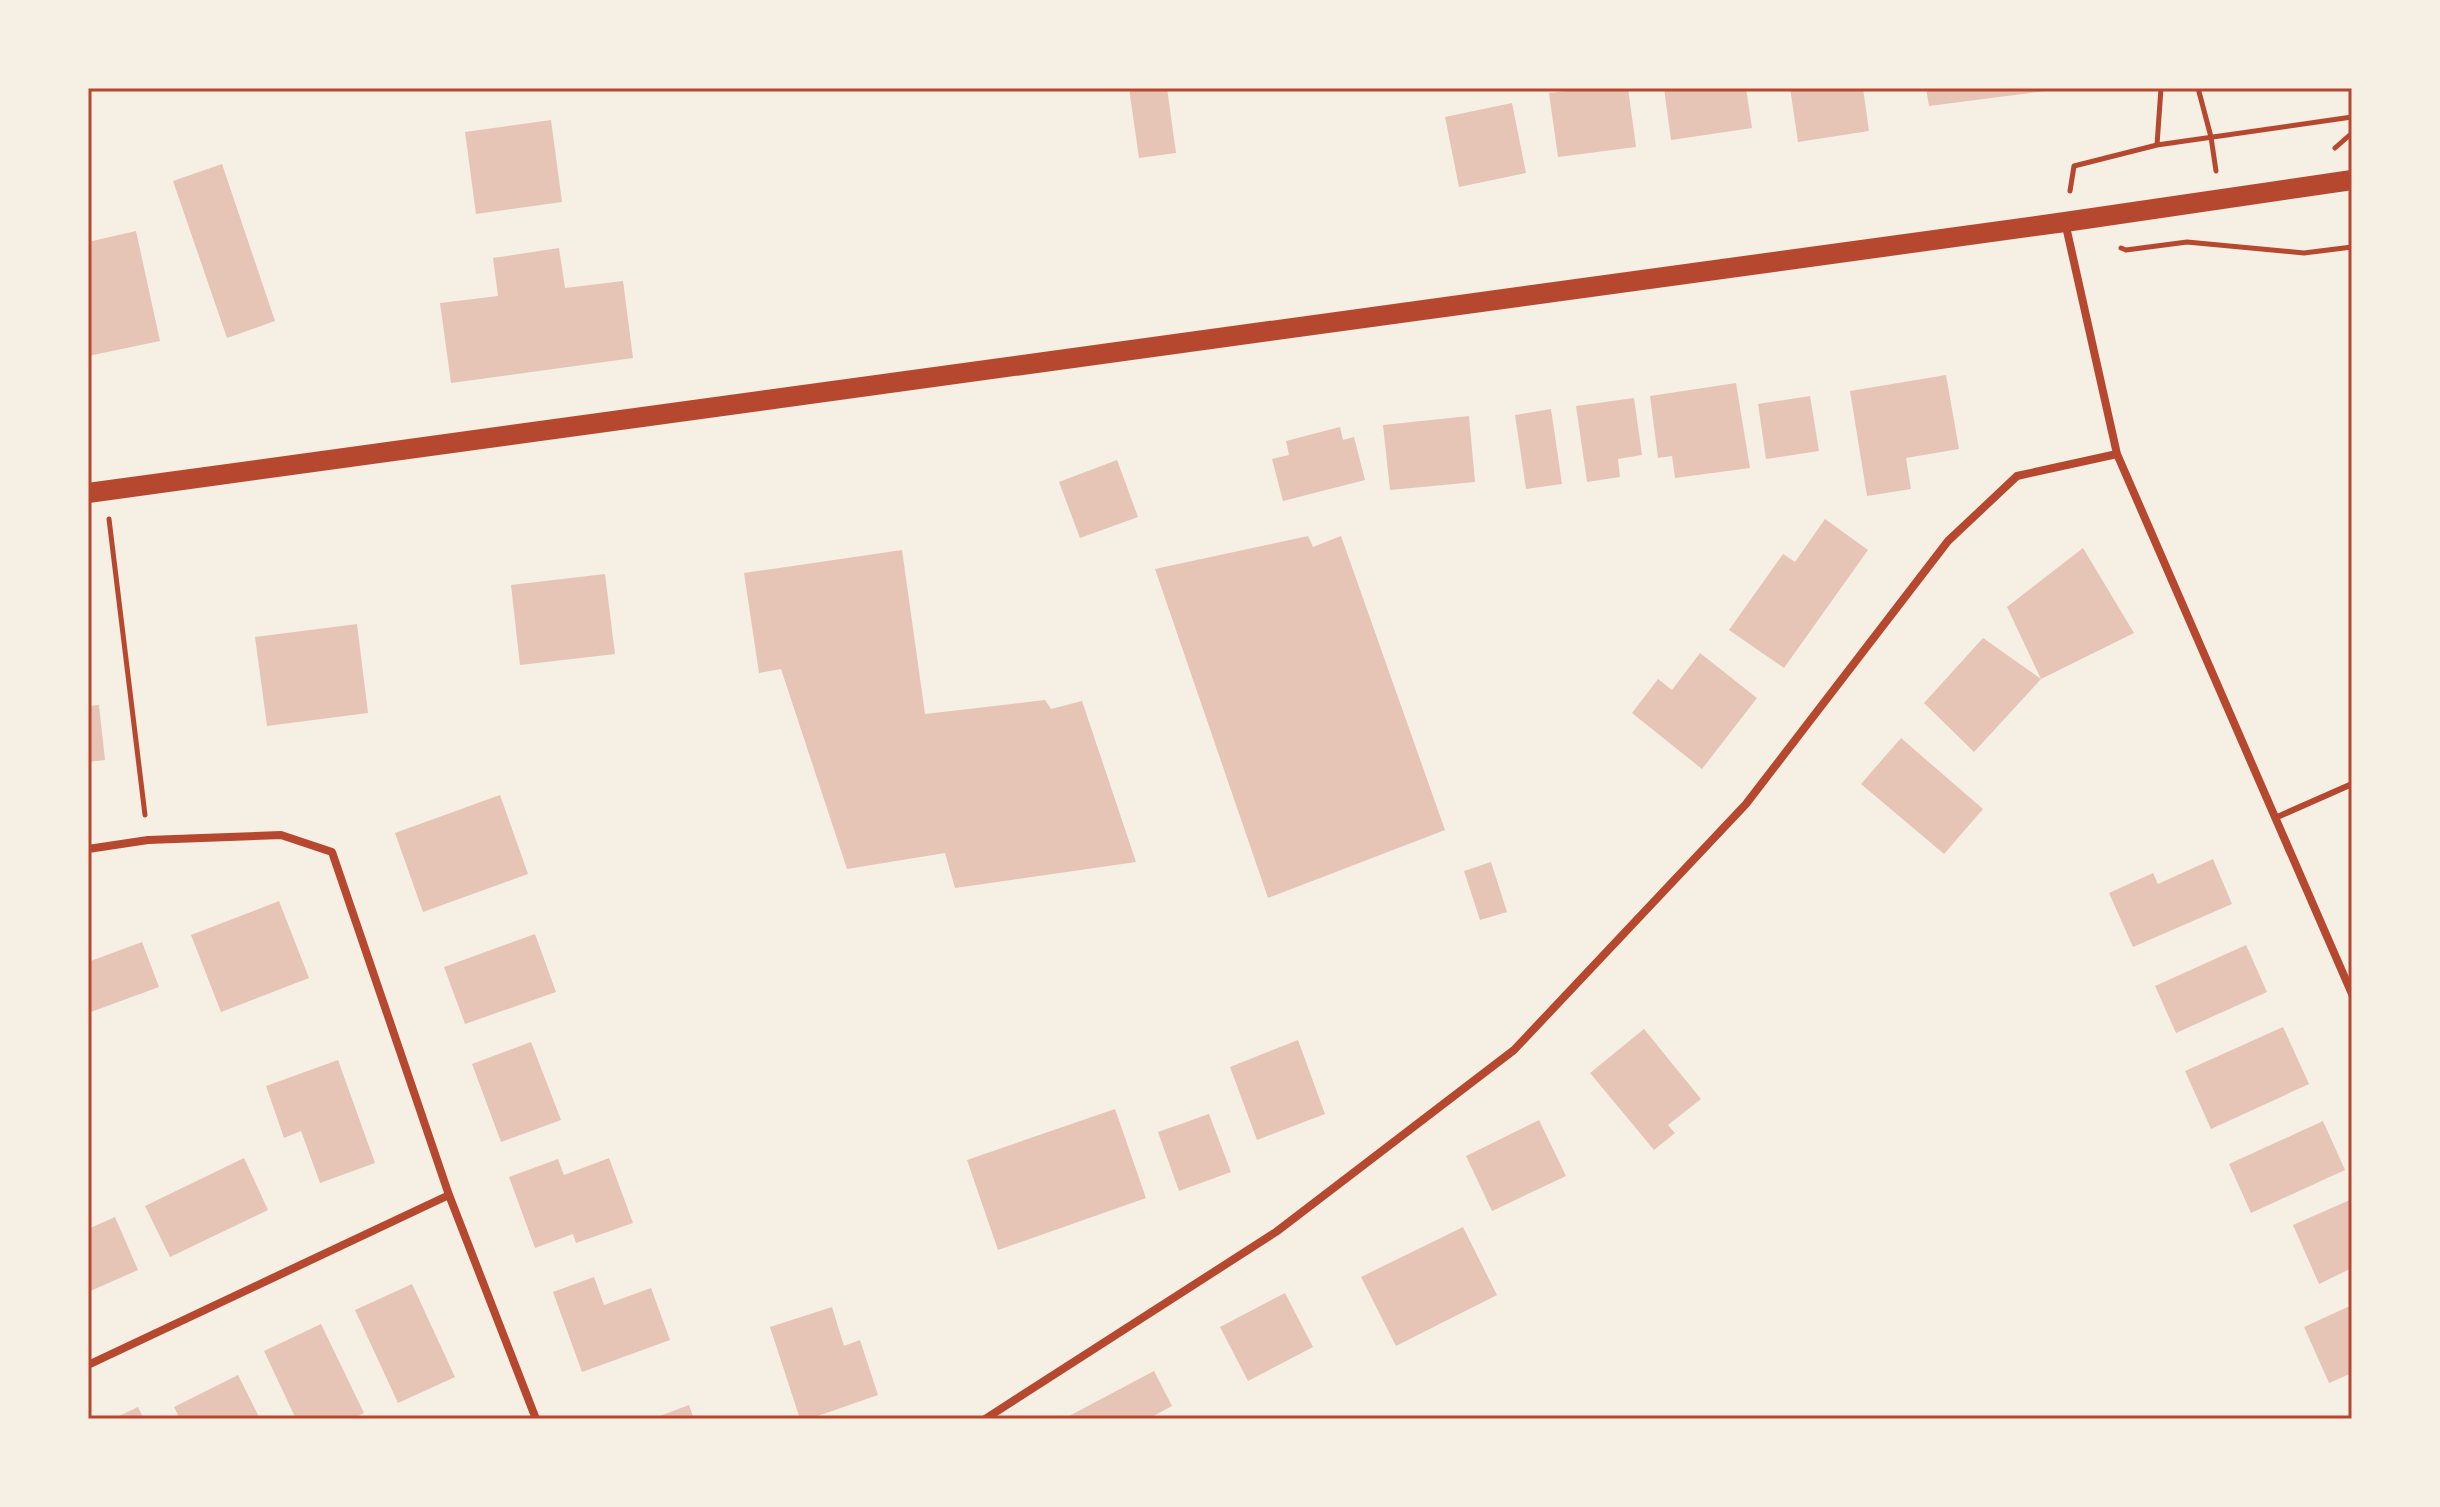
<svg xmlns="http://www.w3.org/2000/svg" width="2440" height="1507" viewBox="0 0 2440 1507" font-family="'DM Sans',sans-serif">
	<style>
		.building { fill: #e6c5b7 }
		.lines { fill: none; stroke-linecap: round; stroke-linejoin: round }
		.path { stroke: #b5482f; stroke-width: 5 }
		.service { stroke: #b5482f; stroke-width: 6 }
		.minor { stroke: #b5482f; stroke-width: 8 }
		.primary { stroke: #b5482f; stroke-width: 20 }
		.neatline { fill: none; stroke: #b5482f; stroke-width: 3 }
	</style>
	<rect width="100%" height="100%" fill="#f6efe4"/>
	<path class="building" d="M1129 88H1167L1176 153 1139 158Z
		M1589 88H1628L1636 147 1558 157 1549 93Z
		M1664 88H1746L1752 128 1671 140Z
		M1790 88H1863L1869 131 1798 142Z
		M1926 88H2053V90L1929 106Z
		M1512 103 1526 173 1459 187 1445 117Z
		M551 120 562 202 476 214 465 132Z
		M222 164 275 321 227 338 173 181Z
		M136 231 160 341 88 356V242Z
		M559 248 565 288 623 281 633 358 451 383 440 303 498 296 493 258Z
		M1946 375 1959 449 1906 458 1911 489 1867 496 1850 391Z
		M1736 383 1750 468 1675 478 1672 456 1658 458 1650 396Z
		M1810 396 1819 451 1766 459 1758 404Z
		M1634 398 1642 455 1618 459 1620 477 1587 482 1576 406Z
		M1551 409 1562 484 1526 489 1515 415Z
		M1469 416 1475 482 1390 490 1383 425Z
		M1340 427 1343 440 1354 437 1365 480 1283 501 1272 459 1289 455 1286 441Z
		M1117 460 1138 517 1080 538 1059 482Z
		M1825 519 1868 550 1784 668 1729 630 1783 554 1795 562Z
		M1308 536 1313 547 1341 536 1445 830 1268 898 1155 569Z
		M2083 548 2134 633 2041 679 1974 752 1924 703 1983 638 2041 679 2007 607Z
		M902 550 925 714 1045 700 1051 709 1082 701 1136 862 955 888 945 853 847 869 781 669 759 673 744 573Z
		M605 574 615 654 520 665 511 585Z
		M357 624 368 713 267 726 255 637Z
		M1700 653 1757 698 1702 769 1632 713 1658 679 1672 690Z
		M99 705 105 760 88 762V706Z
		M1901 738 1983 809 1944 854 1861 784Z
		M500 795 528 874 423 912 395 833Z
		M2213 859 2232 904 2133 947 2109 893 2153 873 2158 884Z
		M1491 862 1507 912 1480 920 1464 871Z
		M279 901 309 978 221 1012 191 935Z
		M535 934 556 992 465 1024 444 967Z
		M142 942 159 987 88 1013V962Z
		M2246 945 2267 992 2176 1033 2155 986Z
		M2283 1027 2309 1084 2211 1129 2185 1071Z
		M1644 1029 1701 1099 1668 1125 1675 1133 1654 1150 1590 1073Z
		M1298 1040 1325 1114 1257 1140 1230 1067Z
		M531 1042 561 1120 501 1142 472 1064Z
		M338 1060 375 1163 320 1183 301 1131 284 1138 266 1086Z
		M1115 1109 1146 1198 998 1250 967 1160Z
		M1209 1114 1231 1172 1179 1191 1158 1132Z
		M1539 1120 1566 1176 1492 1211 1466 1156Z
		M2323 1121 2345 1170 2251 1213 2229 1164Z
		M244 1158 268 1210 170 1257 145 1206Z
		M609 1158 633 1223 576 1243 573 1234 535 1248 509 1177 558 1159 564 1175Z
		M2352 1199V1268L2319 1284 2293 1225Z
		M115 1217 138 1270 88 1292V1229Z
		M1463 1227 1497 1295 1396 1346 1361 1277Z
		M594 1277 604 1305 651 1288 670 1340 582 1372 553 1292Z
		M412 1284 455 1377 398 1403 355 1310Z
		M1285 1293 1313 1347 1248 1381 1220 1327Z
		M2352 1305V1373L2329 1383 2304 1327Z
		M832 1307 844 1346 860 1340 878 1395 809 1419H800L770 1327Z
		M321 1324 364 1413 352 1419H296L264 1351Z
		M1154 1371 1172 1406 1148 1419H1070L1069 1416Z
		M238 1375 260 1419H180L174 1407Z
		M689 1405 694 1419H652Z
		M138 1407 144 1419H113Z"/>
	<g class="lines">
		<path class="path" d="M2198 88 2211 137 2216 171
			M2157 145 2161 88
			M2335 148 2352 133
			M2070 191 2074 166 2157 145 2352 117
			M2121 248 2126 250 2187 242 2304 253 2352 247
			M109 519 145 815"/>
		<path class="service" d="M2275 818 2352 784"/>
		<path class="minor" d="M2065 222 2117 454 2352 994
			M88 849 148 840 281 835 332 852 449 1195 536 1419
			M88 1365 449 1195
			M985 1419 1276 1232 1514 1050 1746 804 1948 541 2017 476 2117 454"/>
		<path class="primary" d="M88 493 2065 222 2352 180"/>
	</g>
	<rect width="2440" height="1507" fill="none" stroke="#f6efe4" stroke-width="180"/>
	<rect x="90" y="90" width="2260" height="1327" class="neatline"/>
</svg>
